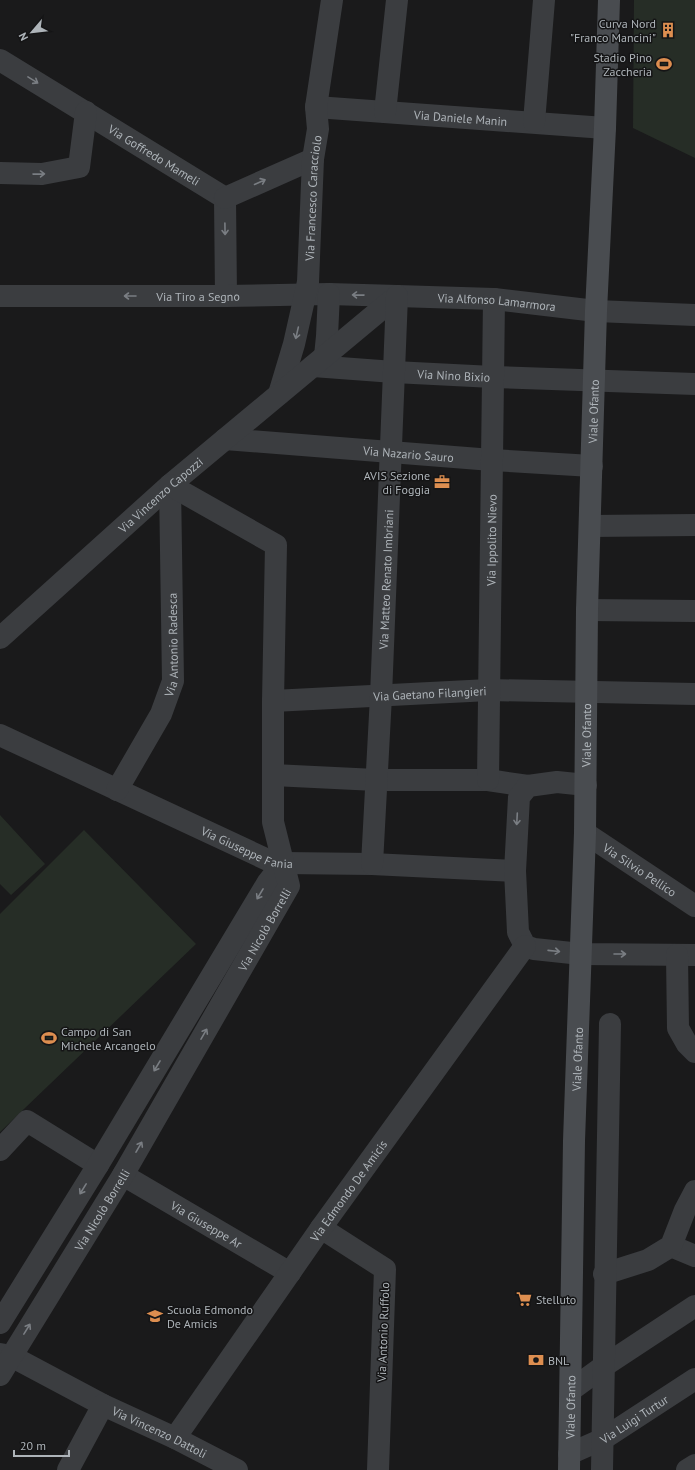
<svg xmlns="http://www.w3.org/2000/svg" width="695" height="1470" viewBox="0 0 695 1470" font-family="'PT Sans',sans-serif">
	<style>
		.green { fill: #262d26 }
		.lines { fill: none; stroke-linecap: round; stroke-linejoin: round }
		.minor { stroke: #3b3d40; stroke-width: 22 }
		.tertiary { stroke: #3b3d40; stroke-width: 22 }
		.secondary { stroke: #494c50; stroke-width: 22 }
		.oneway { stroke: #7a7e83 }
		.labels { text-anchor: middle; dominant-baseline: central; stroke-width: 3; stroke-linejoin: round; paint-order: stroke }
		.poi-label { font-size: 12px; fill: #aeb4b9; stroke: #151516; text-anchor: start }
		.street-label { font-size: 12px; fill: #aeb4b9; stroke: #151516 }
	</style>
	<rect width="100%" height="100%" fill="#1a1a1b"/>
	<path class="green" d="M634 0H695V158L633 128Z
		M0 815 45 864 11 895 0 884Z
		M84 830 196 944 0 1132V914Z"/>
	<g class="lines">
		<g class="minor">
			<path id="s1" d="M0 60 225 198 226 296"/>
			<path id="s2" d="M316 107 605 128"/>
			<path d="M385 112 397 0"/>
			<path d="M534 122 544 0"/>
			<path d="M0 173 42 174 79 167 86 112"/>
			<path d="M225 198 313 159"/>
			<path id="s3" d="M0 296H226L329 294 397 296 494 299 596 311"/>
			<path d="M325 356 327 336 329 294"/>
			<path id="s4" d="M313 366 394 372 493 377 695 384"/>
			<path id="s5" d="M279 394 294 344 308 282 313 159 318 129 316 107 332 0"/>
			<path id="s6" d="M225 439 492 460 592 466"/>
			<path d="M590 526 695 525"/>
			<path d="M587 610 695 611"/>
			<path id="s7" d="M0 638 170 485 397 296"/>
			<path id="s8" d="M273 701 489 690 695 694"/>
			<path id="s9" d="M0 735 270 861 283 863 372 864 515 871"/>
			<path d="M273 775 376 780H488L528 786"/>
			<path id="s10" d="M488 780 494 299"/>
			<path d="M586 785 557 782 528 786 519 797 515 871 518 932 525 946 534 949 581 954 695 955"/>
			<path id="s11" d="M117 790 161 714 173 681 170 485"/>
			<path id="s12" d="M585 833 695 906"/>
			<path id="s13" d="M372 864 381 696 397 296"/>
			<path d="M677 955 678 1028 687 1044 695 1052"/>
			<path d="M0 1150 27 1121 98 1165"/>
			<path id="s14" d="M123 1175 290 1273"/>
			<path d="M321 1228 385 1269 378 1470"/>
			<path d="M671 1246 695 1256"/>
			<path d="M604 1274 648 1260 671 1246 685 1210 695 1191"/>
			<path d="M0 1323 98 1165 268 882 283 863"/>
			<path id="s15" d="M0 1354 11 1356 103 1405 175 1438 237 1470"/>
			<path id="s16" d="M0 1375 123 1175 289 886 273 822V701L276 545 170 485"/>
			<path d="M571 1390 604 1366 695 1306"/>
			<path id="s17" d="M175 1438 321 1228 525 946"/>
			<path id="s18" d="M569 1454 603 1439 695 1379"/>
			<path d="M68 1470 103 1405"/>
			<path d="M602 1470 610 1024"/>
			<path d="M687 1470 695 1465"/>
		</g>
		<path class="tertiary" d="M596 311 695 315"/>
		<path class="secondary" id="s19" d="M569 1470 574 1141 585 833 587 610 596 311 605 128 609 0"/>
	</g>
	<defs><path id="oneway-shaft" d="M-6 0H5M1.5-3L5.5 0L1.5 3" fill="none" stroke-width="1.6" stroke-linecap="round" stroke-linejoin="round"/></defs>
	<g class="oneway">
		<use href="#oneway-shaft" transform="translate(33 80) rotate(32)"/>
		<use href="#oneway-shaft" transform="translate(39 174) rotate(-1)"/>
		<use href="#oneway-shaft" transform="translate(260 182) rotate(-24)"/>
		<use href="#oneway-shaft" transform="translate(225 229) rotate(89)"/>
		<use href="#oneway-shaft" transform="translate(358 295) rotate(-179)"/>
		<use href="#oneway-shaft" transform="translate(130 296) rotate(-180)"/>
		<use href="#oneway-shaft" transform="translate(297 333) rotate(103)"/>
		<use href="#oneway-shaft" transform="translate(517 819) rotate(93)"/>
		<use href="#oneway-shaft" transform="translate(260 894) rotate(121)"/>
		<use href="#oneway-shaft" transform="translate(554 951) rotate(6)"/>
		<use href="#oneway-shaft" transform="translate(620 954)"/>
		<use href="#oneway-shaft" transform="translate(204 1034) rotate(-60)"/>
		<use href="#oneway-shaft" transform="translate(157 1066) rotate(121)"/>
		<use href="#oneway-shaft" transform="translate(139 1147) rotate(-60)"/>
		<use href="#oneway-shaft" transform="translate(83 1189) rotate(122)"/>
		<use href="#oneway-shaft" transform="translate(27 1329) rotate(-58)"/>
	</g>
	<defs>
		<symbol id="building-bare" viewBox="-9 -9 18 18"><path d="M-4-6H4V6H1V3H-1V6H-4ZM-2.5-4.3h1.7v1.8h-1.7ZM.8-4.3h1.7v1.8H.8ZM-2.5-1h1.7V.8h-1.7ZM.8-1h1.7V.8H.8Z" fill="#dd8e50" stroke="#151516" stroke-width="2.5" paint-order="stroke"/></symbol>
		<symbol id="stadium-bare" viewBox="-9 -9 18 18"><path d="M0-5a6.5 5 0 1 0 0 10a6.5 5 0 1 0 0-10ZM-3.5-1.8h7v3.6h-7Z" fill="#dd8e50" stroke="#151516" stroke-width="2.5" paint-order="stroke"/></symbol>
		<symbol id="office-bare" viewBox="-9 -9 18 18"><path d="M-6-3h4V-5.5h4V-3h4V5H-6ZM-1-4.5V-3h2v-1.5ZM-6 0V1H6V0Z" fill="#dd8e50" stroke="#151516" stroke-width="2.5" paint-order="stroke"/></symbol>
		<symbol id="supermarket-bare" viewBox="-9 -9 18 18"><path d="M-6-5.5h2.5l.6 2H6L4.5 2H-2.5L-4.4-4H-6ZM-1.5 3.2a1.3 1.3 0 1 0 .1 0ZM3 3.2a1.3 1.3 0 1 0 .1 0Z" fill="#dd8e50" stroke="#151516" stroke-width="2.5" paint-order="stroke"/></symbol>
		<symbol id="school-bare" viewBox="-9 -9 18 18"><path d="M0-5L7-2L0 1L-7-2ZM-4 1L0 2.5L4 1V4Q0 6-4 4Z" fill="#dd8e50" stroke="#151516" stroke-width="2.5" paint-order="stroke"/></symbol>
		<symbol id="bank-bare" viewBox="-9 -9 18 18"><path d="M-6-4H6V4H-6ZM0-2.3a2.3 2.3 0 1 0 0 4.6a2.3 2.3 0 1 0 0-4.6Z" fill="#dd8e50" stroke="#151516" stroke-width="2.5" paint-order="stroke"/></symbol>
	</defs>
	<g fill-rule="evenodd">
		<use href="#building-bare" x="657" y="19" width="22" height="22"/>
		<use href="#stadium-bare" x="653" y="53" width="22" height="22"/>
		<use href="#office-bare" x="431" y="471" width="22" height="22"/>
		<use href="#stadium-bare" x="38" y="1027" width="22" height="22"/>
		<use href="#supermarket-bare" x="513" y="1288" width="22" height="22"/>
		<use href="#school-bare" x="144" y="1305" width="22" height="22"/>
		<use href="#bank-bare" x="525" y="1349" width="22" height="22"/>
	</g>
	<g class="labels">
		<g class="poi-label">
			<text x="656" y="23" text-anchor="end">Curva Nord<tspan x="656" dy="14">"Franco Mancini"</tspan></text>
			<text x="652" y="57" text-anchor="end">Stadio Pino<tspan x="652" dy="14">Zaccheria</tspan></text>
			<text x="430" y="475" text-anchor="end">AVIS Sezione<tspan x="430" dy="14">di Foggia</tspan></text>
			<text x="61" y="1031">Campo di San<tspan x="61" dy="14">Michele Arcangelo</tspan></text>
			<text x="536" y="1299">Stelluto</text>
			<text x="167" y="1309">Scuola Edmondo<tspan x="167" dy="14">De Amicis</tspan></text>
			<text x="548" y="1360">BNL</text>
		</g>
		<g class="street-label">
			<text stroke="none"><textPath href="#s2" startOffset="145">Via Daniele Manin</textPath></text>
			<text stroke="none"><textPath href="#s1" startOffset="181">Via Goffredo Mameli</textPath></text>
			<text stroke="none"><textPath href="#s5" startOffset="200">Via Francesco Caracciolo</textPath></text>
			<text stroke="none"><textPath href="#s3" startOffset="198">Via Tiro a Segno</textPath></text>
			<text stroke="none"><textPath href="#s3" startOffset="497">Via Alfonso Lamarmora</textPath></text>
			<text stroke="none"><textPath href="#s4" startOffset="141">Via Nino Bixio</textPath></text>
			<text stroke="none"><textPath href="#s19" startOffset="1059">Viale Ofanto</textPath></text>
			<text stroke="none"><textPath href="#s6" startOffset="184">Via Nazario Sauro</textPath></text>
			<text stroke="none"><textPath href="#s7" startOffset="215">Via Vincenzo Capozzi</textPath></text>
			<text stroke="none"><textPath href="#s10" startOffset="240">Via Ippolito Nievo</textPath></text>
			<text stroke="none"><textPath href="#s13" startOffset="285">Via Matteo Renato Imbriani</textPath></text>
			<text stroke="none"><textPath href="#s11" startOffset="159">Via Antonio Radesca</textPath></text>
			<text stroke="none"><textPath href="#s8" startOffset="157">Via Gaetano Filangieri</textPath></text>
			<text stroke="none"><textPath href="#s19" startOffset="735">Viale Ofanto</textPath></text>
			<text stroke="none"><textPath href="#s9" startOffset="272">Via Giuseppe Fania</textPath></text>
			<text stroke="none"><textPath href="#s12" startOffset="66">Via Silvio Pellico</textPath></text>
			<text stroke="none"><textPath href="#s16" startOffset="518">Via Nicolò Borrelli</textPath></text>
			<text stroke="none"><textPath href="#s19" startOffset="411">Viale Ofanto</textPath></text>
			<text stroke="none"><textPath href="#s17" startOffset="302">Via Edmondo De Amicis</textPath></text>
			<text stroke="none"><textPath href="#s16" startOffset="194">Via Nicolò Borrelli</textPath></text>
			<text stroke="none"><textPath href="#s14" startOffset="97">Via Giuseppe Ar</textPath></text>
			<text transform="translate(383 1332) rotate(-88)">Via Antonio Ruffolo</text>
			<text stroke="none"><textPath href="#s19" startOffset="63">Viale Ofanto</textPath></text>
			<text stroke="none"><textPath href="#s18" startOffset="74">Via Luigi Turtur</textPath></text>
			<text stroke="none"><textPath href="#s15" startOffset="178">Via Vincenzo Dattoli</textPath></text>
		</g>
	</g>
	<g transform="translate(32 32) rotate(242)" stroke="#151516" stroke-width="3" paint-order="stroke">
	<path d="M0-3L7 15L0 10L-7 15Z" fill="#aeb4b9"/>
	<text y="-6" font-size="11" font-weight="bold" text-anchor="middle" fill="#aeb4b9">N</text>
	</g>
	<path d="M14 1450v6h55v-6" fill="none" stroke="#aeb4b9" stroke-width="2"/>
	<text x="20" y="1450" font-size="12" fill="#aeb4b9" stroke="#151516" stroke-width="3" paint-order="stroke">20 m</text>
</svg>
